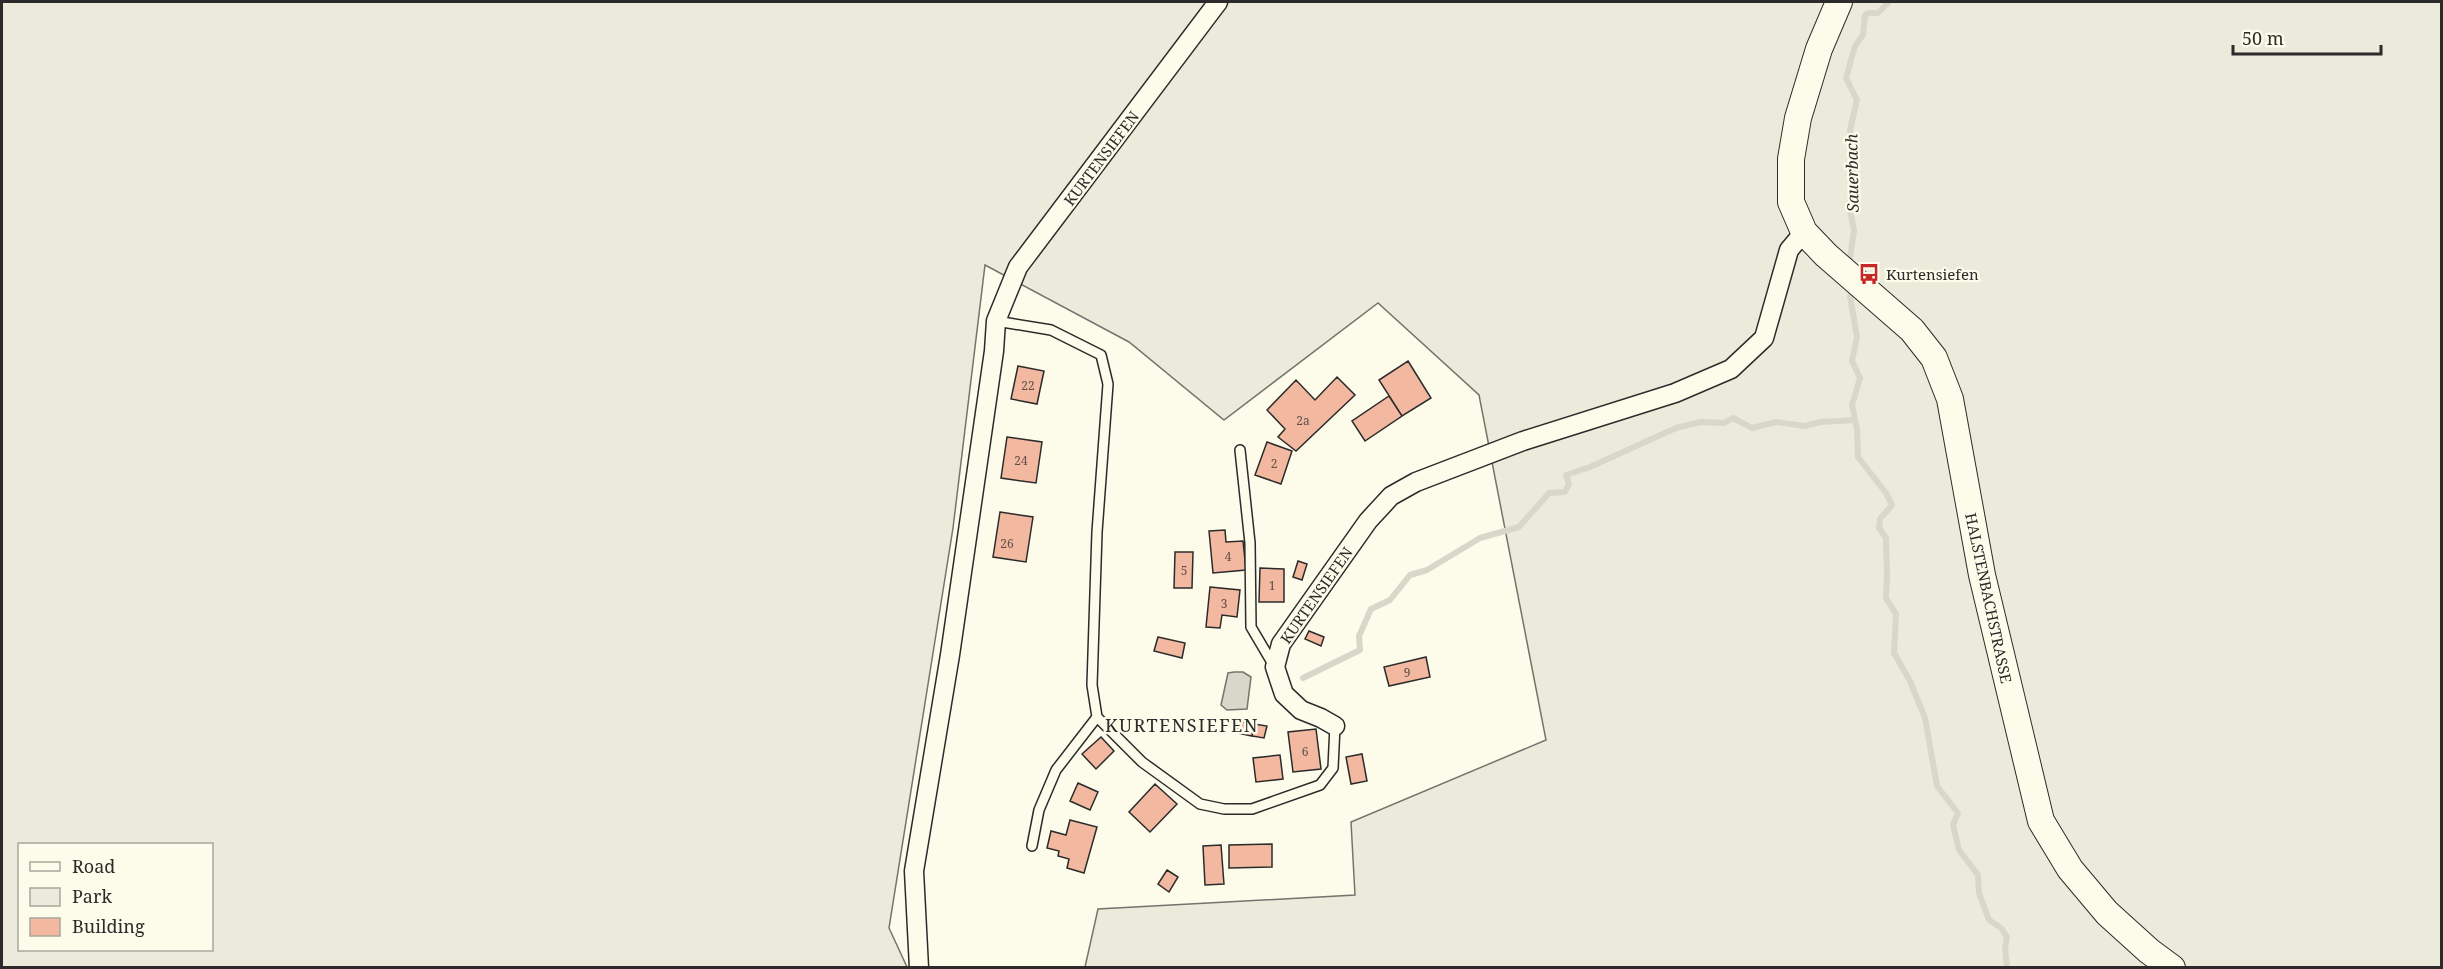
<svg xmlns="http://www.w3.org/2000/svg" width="2443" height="969" viewBox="0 0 2443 969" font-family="'Noto Serif',serif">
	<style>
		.green { fill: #ecebdb; stroke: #74746e; stroke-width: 1.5; fill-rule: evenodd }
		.water { fill: #d8d7c9; stroke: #74746e; stroke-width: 1.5 }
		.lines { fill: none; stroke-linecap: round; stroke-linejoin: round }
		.stream { stroke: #d8d7c9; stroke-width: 6 }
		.building { fill: #f2b8a0; stroke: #2b2b2b; stroke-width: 1.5 }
		.lane-casing { stroke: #2b2b2b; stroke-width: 12 }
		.street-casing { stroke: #2b2b2b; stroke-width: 21 }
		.secondary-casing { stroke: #2b2b2b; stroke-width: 28 }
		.lane { stroke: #fdfbea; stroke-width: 9 }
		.street { stroke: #fdfbea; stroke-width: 18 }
		.secondary { stroke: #fdfbea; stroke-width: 26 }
		.labels { text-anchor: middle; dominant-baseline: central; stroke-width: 4.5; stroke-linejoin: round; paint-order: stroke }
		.number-label { font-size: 12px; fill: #5d4e48 }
		.street-label { font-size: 15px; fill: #2b2b2b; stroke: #fdfbea }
		.poi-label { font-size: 15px; fill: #2b2b2b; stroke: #fdfbea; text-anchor: start }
		.water-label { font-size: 16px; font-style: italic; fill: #2b2b2b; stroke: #fdfbea }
		.quarter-label { font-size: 18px; letter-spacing: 1.5px; fill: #2b2b2b; stroke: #fdfbea }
	</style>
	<rect width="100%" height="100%" fill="#fdfbea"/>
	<path class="green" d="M2 2H2441V967H1085L1098 909 1355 895 1351 822 1546 740 1479 395 1378 303 1224 420 1129 342 985 265 953 528 889 928 907 967 2 968ZM20 844H212V950H20Z"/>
	<path class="water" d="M1234 672H1243L1251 677 1247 709 1227 710 1221 705 1228 673Z"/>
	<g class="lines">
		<path class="stream" d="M1850 258 1854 231 1850 209 1854 154 1850 130 1857 100 1846 78 1855 46 1863 35 1865 15 1869 13H1878L1889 2
			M1850 296 1857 337 1852 361 1860 378 1852 405 1857 429 1858 457 1886 493 1892 505 1880 519 1879 528 1886 538 1887 577 1886 598 1896 614 1894 653 1910 681 1925 718 1937 786 1958 813 1953 825 1959 850 1978 875 1979 893 1989 920 2001 928 2007 937 2005 948 2007 968
			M1303 678 1360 650 1359 636 1371 609 1390 600 1410 575 1427 570 1480 538 1519 527 1549 493 1565 492 1569 484 1566 475 1590 467 1676 428 1701 422 1724 423 1733 418 1752 428 1776 422 1805 426 1821 422 1855 420"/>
	</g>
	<path class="building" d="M1408 361 1431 398 1402 416 1379 380Z
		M1018 366 1044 371 1037 404 1011 399Z
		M1337 377 1355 395 1296 451 1278 437 1285 429 1267 410 1296 380 1315 400Z
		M1389 396 1402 416 1365 441 1352 421Z
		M1007 437 1042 442 1036 483 1001 478Z
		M1267 442 1292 451 1281 484 1255 475Z
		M1000 512 1033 517 1026 562 993 557Z
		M1225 530 1226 542 1243 541 1246 570 1213 573 1209 531Z
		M1175 552H1193L1192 588H1174Z
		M1298 561 1307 564 1302 580 1293 577Z
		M1260 568 1284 569V602H1259Z
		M1210 587 1240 590 1237 617 1222 615 1220 628 1206 627Z
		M1309 631 1324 637 1321 646 1305 639Z
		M1158 637 1185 643 1182 658 1154 651Z
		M1426 657 1430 677 1389 686 1384 667Z
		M1240 721 1254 724 1252 736 1237 733Z
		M1254 724 1267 726 1264 738 1252 736Z
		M1316 729 1321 769 1293 772 1288 732Z
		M1101 737 1114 751 1096 769 1082 754Z
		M1362 754 1367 781 1351 784 1346 757Z
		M1280 755 1283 779 1256 782 1253 758Z
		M1078 783 1098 792 1090 810 1070 801Z
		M1155 784 1177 804 1150 832 1129 812Z
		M1070 820 1097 827 1084 873 1067 868 1069 859 1058 856 1059 851 1047 848 1051 831 1066 835Z
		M1272 844V867L1229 868V845Z
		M1221 845 1224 884 1205 885 1203 846Z
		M1167 870 1178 877 1169 892 1158 884Z"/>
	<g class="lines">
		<defs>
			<path id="lane" d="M996 321 1051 330 1101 355 1108 384 1097 532 1092 685 1097 717 1142 762 1200 804 1224 809H1252L1320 785 1333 768 1335 726
				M1240 450 1250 543 1251 627 1274 666
				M1032 846 1039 810 1056 770 1097 717"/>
			<path id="street" d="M1335 726 1321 718 1301 710 1284 694 1275 667 1281 644 1368 521 1391 496 1416 482 1523 441 1675 393 1731 369 1764 338 1789 250 1804 232
				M919 968 914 871 950 655 994 351 996 321 1018 267 1218 2"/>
			<path id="secondary" d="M1839 2 1819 49 1798 118 1791 159V202L1804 232 1826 255 1912 330 1934 358 1950 399 1982 575 2041 821 2070 869 2107 913 2149 951 2172 968"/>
		</defs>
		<use href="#lane" class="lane-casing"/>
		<use href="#street" class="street-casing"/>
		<use href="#secondary" class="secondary-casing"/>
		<use href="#lane" class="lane"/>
		<use href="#street" class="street"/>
		<use href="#secondary" class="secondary"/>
	</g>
	<defs>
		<symbol id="bus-bare" viewBox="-9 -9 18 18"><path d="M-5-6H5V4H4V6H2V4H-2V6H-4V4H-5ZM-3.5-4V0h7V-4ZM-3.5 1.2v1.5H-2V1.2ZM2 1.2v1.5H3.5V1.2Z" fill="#c62828" stroke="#fdfbea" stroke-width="2.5" paint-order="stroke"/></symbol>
	</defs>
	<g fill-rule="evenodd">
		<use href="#bus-bare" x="1854" y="259" width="30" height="30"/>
	</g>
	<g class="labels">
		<g class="number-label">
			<text x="1028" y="385">22</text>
			<text x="1303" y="420">2a</text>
			<text x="1021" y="460">24</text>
			<text x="1274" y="463">2</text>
			<text x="1007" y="543">26</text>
			<text x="1228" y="556">4</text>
			<text x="1184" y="570">5</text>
			<text x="1272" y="585">1</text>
			<text x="1224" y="603">3</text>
			<text x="1407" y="672">9</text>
			<text x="1305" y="751">6</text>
		</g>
		<g class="street-label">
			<text transform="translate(1101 158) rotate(-53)">KURTENSIEFEN</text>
			<text transform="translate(1316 595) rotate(-55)">KURTENSIEFEN</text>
			<text transform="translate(1989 598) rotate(78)">HALSTENBACHSTRASSE</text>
		</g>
		<g class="poi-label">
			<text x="1886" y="274">Kurtensiefen</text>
		</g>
		<g class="water-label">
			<text transform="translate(1852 173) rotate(-91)">Sauerbach</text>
		</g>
		<g class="quarter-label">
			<text x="1182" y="725">KURTENSIEFEN</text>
		</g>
	</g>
	<rect width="2443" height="969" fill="none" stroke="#2b2b2b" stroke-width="6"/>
	<rect x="18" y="843" width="195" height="108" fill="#fdfbea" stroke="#a9a89e" stroke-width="1.5"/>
	<rect x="30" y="862" width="30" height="9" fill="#fdfbea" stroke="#a9a89e" stroke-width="1.5"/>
	<text x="72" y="873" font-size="18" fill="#2b2b2b">Road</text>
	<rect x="30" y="888" width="30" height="18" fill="#ecebdb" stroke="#a9a89e" stroke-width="1.5"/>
	<text x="72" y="903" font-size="18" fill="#2b2b2b">Park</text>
	<rect x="30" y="918" width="30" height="18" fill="#f2b8a0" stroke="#a9a89e" stroke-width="1.5"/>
	<text x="72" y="933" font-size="18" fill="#2b2b2b">Building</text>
	<path d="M2233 45v9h148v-9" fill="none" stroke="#2b2b2b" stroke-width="3"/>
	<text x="2242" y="45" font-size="18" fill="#2b2b2b" stroke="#fdfbea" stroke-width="4.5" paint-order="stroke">50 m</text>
</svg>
